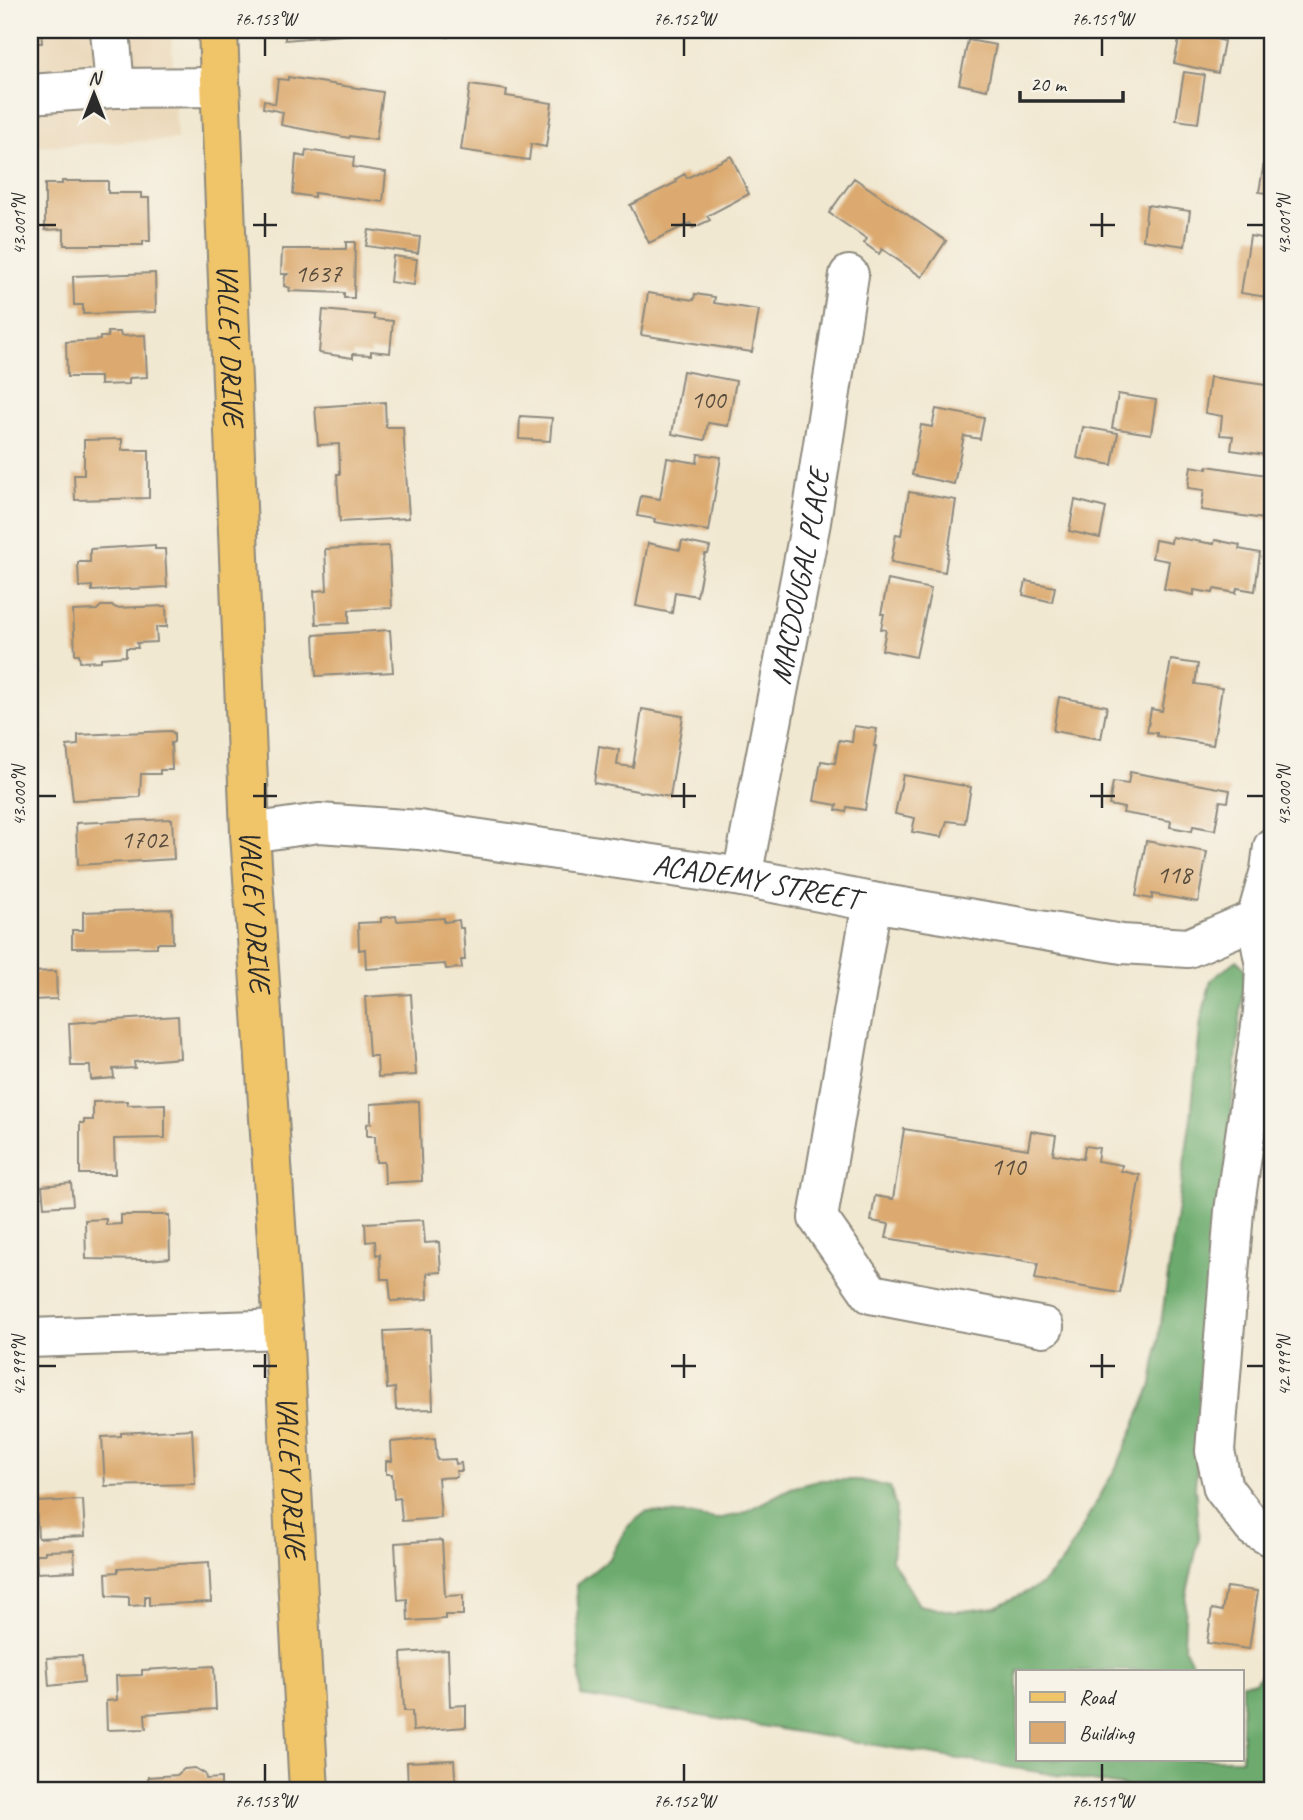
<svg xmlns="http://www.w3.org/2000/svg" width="1303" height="1820" viewBox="0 0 1303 1820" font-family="Caveat,sans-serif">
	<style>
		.built { fill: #ebd8ba }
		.forest { fill: #6cab6d; stroke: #4c6b4c; stroke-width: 2 }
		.building { fill: #dcaa70 }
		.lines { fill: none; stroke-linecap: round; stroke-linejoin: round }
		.minor-casing { stroke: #8e8a7e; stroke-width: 42 }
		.major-casing { stroke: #8e8a7e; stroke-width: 42 }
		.minor { stroke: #fff; stroke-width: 38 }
		.major { stroke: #f0c469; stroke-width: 38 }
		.ticks { fill: none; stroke: #2b2b2b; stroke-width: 2.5 }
		.labels { text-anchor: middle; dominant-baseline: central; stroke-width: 5; stroke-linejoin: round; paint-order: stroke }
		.number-label { font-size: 26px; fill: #574b3c }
		.street-label { font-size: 30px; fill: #2b2b2b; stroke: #f7f3e8 }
		.neatline { fill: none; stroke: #2b2b2b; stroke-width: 2.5 }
		.ticks-label { font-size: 18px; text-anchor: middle; fill: #2b2b2b }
	</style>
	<rect width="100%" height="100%" fill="#f7f3e8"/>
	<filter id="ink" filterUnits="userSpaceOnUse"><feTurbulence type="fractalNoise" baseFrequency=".0143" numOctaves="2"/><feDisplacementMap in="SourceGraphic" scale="14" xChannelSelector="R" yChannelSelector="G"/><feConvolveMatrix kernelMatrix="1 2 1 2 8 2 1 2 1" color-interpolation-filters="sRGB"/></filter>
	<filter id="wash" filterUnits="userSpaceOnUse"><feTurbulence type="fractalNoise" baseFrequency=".00686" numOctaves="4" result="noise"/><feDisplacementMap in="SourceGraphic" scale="28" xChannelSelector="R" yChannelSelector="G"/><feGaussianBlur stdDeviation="1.57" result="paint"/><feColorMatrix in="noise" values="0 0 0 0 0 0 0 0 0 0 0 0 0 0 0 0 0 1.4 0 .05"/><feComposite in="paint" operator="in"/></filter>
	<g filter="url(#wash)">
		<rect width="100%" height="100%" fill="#f1e8d1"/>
		<path class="built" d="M30 30H171L177 139 30 147Z"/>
		<path class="forest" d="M1237 960 1245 969 1195 1486 1199 1538 1186 1597 1184 1647 1196 1671H1018V1759H1242V1683L1255 1682 1273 1656V1790H1145L581 1696 576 1585 610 1558 627 1527 646 1512 693 1515 716 1519 741 1514 791 1488 821 1480H860L890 1487 896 1508 892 1560 919 1605 955 1612 996 1607 1041 1585 1064 1560 1119 1462 1152 1385 1191 1117 1201 1020 1211 980Z"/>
		<g id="blocks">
			<path class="building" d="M30 30H41L42 43H30Z
				M278 30H354V34L285 40V34H279Z
				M425 30H449L448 37 425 32Z
				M1181 31 1224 41 1218 73 1174 63Z
				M968 40 996 45 987 90 959 84Z
				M1184 72 1205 75 1198 123 1176 120Z
				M288 77 383 92 376 140 350 136 349 138 281 125 283 112 263 108 264 100 275 104 278 79 288 80Z
				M470 85 507 90 506 96 552 103 546 147 531 144 529 160 461 150Z
				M306 150 354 157 353 167 386 172 383 202 314 193V197L293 194 296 155 305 157Z
				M1266 151 1273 152V194L1259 192Z
				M731 156 749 194 707 216 710 220 693 228 690 223 649 243 630 205 677 182 676 179 685 174 687 178Z
				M854 178 946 241 922 277 882 249 879 254 864 243 867 239 829 213Z
				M62 181H108V193H141V198H149L150 241H143V245H64V229L45 230V184H62Z
				M1147 205 1190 211 1185 246 1143 240Z
				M369 230 420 237 418 253 366 246Z
				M1250 236 1273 240V298L1241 293Z
				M346 242H355L354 298H344V293L289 291 290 288 284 286 285 276 288 274H281L282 249H346Z
				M393 256 417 259 414 285 390 282Z
				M155 273 156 312 83 314V305H74L73 276Z
				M648 293 694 300 695 294 715 297 714 303 759 310 752 352 641 335Z
				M323 310 374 315V319L393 321 390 353 371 351V355L353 354V358L319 353Z
				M108 332H120L121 336 145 335 147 377 129 378V384L100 385V377H67L66 342 100 340V337H108Z
				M683 371 736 381 728 426 708 423 705 440 672 434Z
				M1210 377 1273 386V456L1231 450 1233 436 1220 435 1222 416 1205 413Z
				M1118 394 1156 400 1151 434 1112 428Z
				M385 402 386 427H403L409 518 340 522 337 474H340L339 444 318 445 315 407Z
				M936 409 984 418 980 439 964 436 954 484 912 475 921 425 932 427Z
				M520 416 552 418 550 441 519 439Z
				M1083 427 1118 433 1112 465 1077 458Z
				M122 439V450H149V498L75 500 74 475H84V440Z
				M698 454 721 457 709 531 654 522 655 519 637 516 641 496 660 499 667 458 697 463Z
				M1191 466 1207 469V466L1273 476 1271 520 1201 510 1204 490 1188 488Z
				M909 492 956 500 945 572 891 562 896 534 901 535Z
				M1075 500 1106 508 1100 538 1069 531Z
				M1172 537 1214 544 1215 540 1240 545 1239 549 1260 553 1255 591 1237 588 1236 593 1214 589 1213 593 1194 590V595L1164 589 1169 561 1152 558 1155 540 1171 543Z
				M682 541 710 547 708 554H705L697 596 675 592 672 613 636 606 648 543 680 550Z
				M155 545V549H165L167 587 92 591V586L79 587 78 562H90V549Z
				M389 546 392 608 349 610V623L316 624 314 591 327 590 325 549Z
				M888 580 931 589 916 657 882 650 886 630 881 629 884 614H881Z
				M1026 581 1055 587 1052 602 1023 595Z
				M101 606H113L116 608 166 606 167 627H156L157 642 137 643 138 648H126V656L101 658V661L80 662 79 654H75L73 611 97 610Z
				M390 630 393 672 316 676 314 635Z
				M1171 660 1198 664 1195 684 1222 688 1213 745 1157 736V733L1147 732 1151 709 1162 711Z
				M30 665H36L38 696 30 697Z
				M1059 697 1107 706 1101 739 1053 731Z
				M38 705 39 739H30V706Z
				M642 709 683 716 670 797 594 783 599 746 619 750 617 765 633 767Z
				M854 726 877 729 874 746H876L865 810 847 807 846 812 836 810 837 805 814 801 821 761 835 763 839 740 852 742Z
				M170 731 174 733V742L171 743 172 770H160V774H141L140 797 73 800 67 746 78 745V735Z
				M1130 772 1230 790 1228 802 1220 801 1215 830 1193 826 1192 831 1170 827 1171 821 1123 813 1124 808 1109 805 1113 782 1128 784Z
				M903 775 971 787 965 823 947 821 942 837 912 832 915 818 895 814Z
				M172 819 174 859 78 865 76 823Z
				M1146 841 1207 852 1198 902 1152 894V899L1136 896Z
				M172 909 173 943H157V947L72 948V930H83V912Z
				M396 916 397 921 444 918V922L459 920 460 928H463L465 960H461L462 968 446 969 445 964 366 969 365 949 359 950 358 923 381 922V918Z
				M56 971 57 999 30 1000V972Z
				M411 994 416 1075 378 1077 377 1056H369L365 997Z
				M178 1016 180 1058 134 1062 135 1068 113 1069 114 1078 91 1080 90 1066H71L69 1023Z
				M127 1101V1105L165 1104V1138L114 1139 115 1174H80V1123H84V1120H93V1102Z
				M419 1101 422 1181 385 1183 384 1162H376L375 1136H367V1124L371 1123V1104Z
				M904 1129 1028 1149 1031 1131 1056 1135 1053 1154 1083 1159 1085 1146 1099 1148 1097 1161 1122 1165 1121 1171 1140 1175 1120 1293 1035 1279 1038 1263 886 1238 889 1224 871 1221 875 1196 893 1199Z
				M71 1183 73 1205 44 1207 42 1186Z
				M121 1215H169L170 1258 148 1260 86 1259 85 1220 106 1219V1225L121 1224Z
				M423 1220 425 1243 439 1242 441 1272 427 1273 428 1299 391 1301 389 1279H381L380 1254 376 1255 375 1241 366 1242 365 1223Z
				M430 1329 433 1409 396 1410 395 1388 387 1389 384 1331Z
				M192 1429 195 1484 105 1486 102 1437 121 1436V1433Z
				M435 1438 437 1460 455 1459 456 1464 461 1463 462 1471H456L457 1477 438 1478 441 1518 402 1521 400 1498 394 1499 392 1474H386V1461H392L391 1442Z
				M83 1500 85 1536 38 1538 36 1502Z
				M442 1540 445 1596 463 1595V1615H445V1619L408 1621 407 1599 398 1600 395 1543Z
				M74 1550 75 1571 37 1573 36 1554H45V1551Z
				M209 1562 211 1602 149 1605V1596H145V1605L129 1606V1597L107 1596 106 1573 118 1572V1568Z
				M1226 1587 1258 1591 1249 1649 1207 1643 1212 1609 1222 1611Z
				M448 1650 450 1706 466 1705V1727L413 1731 412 1711H404L401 1653Z
				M82 1656 84 1682 49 1686 47 1658Z
				M214 1666 216 1709 145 1714 146 1729 107 1730 106 1701 117 1700 116 1676 142 1675V1670Z
				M454 1760 456 1790H408L407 1762Z
				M195 1768 205 1774 206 1779 221 1778V1790H123L122 1785 149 1784 148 1777 177 1775 184 1769Z"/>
		</g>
	</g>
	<g filter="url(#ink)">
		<use href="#blocks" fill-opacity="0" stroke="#8e8a7e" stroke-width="2"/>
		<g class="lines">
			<defs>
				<g id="minor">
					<path d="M110 30 115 88"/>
					<path d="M30 94 115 88 220 87"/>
					<path id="s1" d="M250 833 319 823 419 830 742 877 872 902 1122 944 1188 948 1256 919"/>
					<path d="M1273 847 1270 870 1256 919 1265 966 1263 1012 1234 1211 1215 1451 1223 1488 1253 1527 1273 1538"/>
					<path id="s2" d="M742 877 811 522 849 275"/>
					<path d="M872 902 818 1218 871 1294 1044 1327"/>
					<path d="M30 1338 283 1329"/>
				</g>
				<g id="major">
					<path id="s3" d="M218 30 250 833 283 1329 309 1790"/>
				</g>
			</defs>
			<use href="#minor" class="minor-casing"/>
			<use href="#major" class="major-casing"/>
			<use href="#minor" class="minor"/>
			<use href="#major" class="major"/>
		</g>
	</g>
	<path class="ticks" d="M265 38V56M684 38V56M1102 38V56M265 213V237M684 213V237M1102 213V237M38 225H56M253 225H277M671 225H696M1090 225H1115M1247 225H1264M265 783V808M684 783V808M1102 783V808M38 796H56M253 796H277M671 796H696M1090 796H1115M1247 796H1264M265 1354V1378M684 1354V1378M1102 1354V1378M38 1366H56M253 1366H277M671 1366H696M1090 1366H1115M1247 1366H1264M265 1764V1782M684 1764V1782M1102 1764V1782"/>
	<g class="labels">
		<g class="number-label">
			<text x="318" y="273">1637</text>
			<text x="708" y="399">100</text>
			<text x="144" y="839">1702</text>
			<text x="1174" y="874">118</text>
			<text x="1008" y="1166">110</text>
		</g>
		<g class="street-label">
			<text stroke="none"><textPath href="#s3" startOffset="315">VALLEY DRIVE</textPath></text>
			<text stroke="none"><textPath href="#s2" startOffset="306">MACDOUGAL PLACE</textPath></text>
			<text stroke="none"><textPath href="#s1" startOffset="511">ACADEMY STREET</textPath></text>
			<text stroke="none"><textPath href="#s3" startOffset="882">VALLEY DRIVE</textPath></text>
			<text stroke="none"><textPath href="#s3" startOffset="1449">VALLEY DRIVE</textPath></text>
		</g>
	</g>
	<rect width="1303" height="1820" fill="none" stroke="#f7f3e8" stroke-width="77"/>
	<rect x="1016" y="1670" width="228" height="91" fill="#f7f3e8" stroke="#a5a39c" stroke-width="2"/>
	<rect x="1030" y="1692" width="35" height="10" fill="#f0c469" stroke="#a5a39c" stroke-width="2"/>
	<text x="1079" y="1704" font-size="21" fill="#2b2b2b">Road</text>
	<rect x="1030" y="1722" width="35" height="21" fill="#dcaa70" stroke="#a5a39c" stroke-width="2"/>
	<text x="1079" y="1740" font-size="21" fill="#2b2b2b">Building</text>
	<g transform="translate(94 94)" stroke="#f7f3e8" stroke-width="5" paint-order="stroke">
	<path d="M0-5L12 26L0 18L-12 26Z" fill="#2b2b2b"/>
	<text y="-10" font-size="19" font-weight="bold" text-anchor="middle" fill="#2b2b2b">N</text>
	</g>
	<path d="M1020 91v10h103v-10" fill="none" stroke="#2b2b2b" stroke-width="3.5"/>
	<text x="1030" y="91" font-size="21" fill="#2b2b2b" stroke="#f7f3e8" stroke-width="5" paint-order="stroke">20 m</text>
	<rect x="38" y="38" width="1226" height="1744" class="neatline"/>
	<g class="ticks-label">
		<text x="265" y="25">76.153°W</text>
		<text x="684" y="25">76.152°W</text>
		<text x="1102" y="25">76.151°W</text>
		<text transform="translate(19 225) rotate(-90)" y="6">43.001°N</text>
		<text transform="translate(1284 225) rotate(-90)" y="6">43.001°N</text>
		<text transform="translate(19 796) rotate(-90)" y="6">43.000°N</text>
		<text transform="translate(1284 796) rotate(-90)" y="6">43.000°N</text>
		<text transform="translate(19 1366) rotate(-90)" y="6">42.999°N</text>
		<text transform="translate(1284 1366) rotate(-90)" y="6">42.999°N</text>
		<text x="265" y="1807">76.153°W</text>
		<text x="684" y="1807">76.152°W</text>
		<text x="1102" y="1807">76.151°W</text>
	</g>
</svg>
